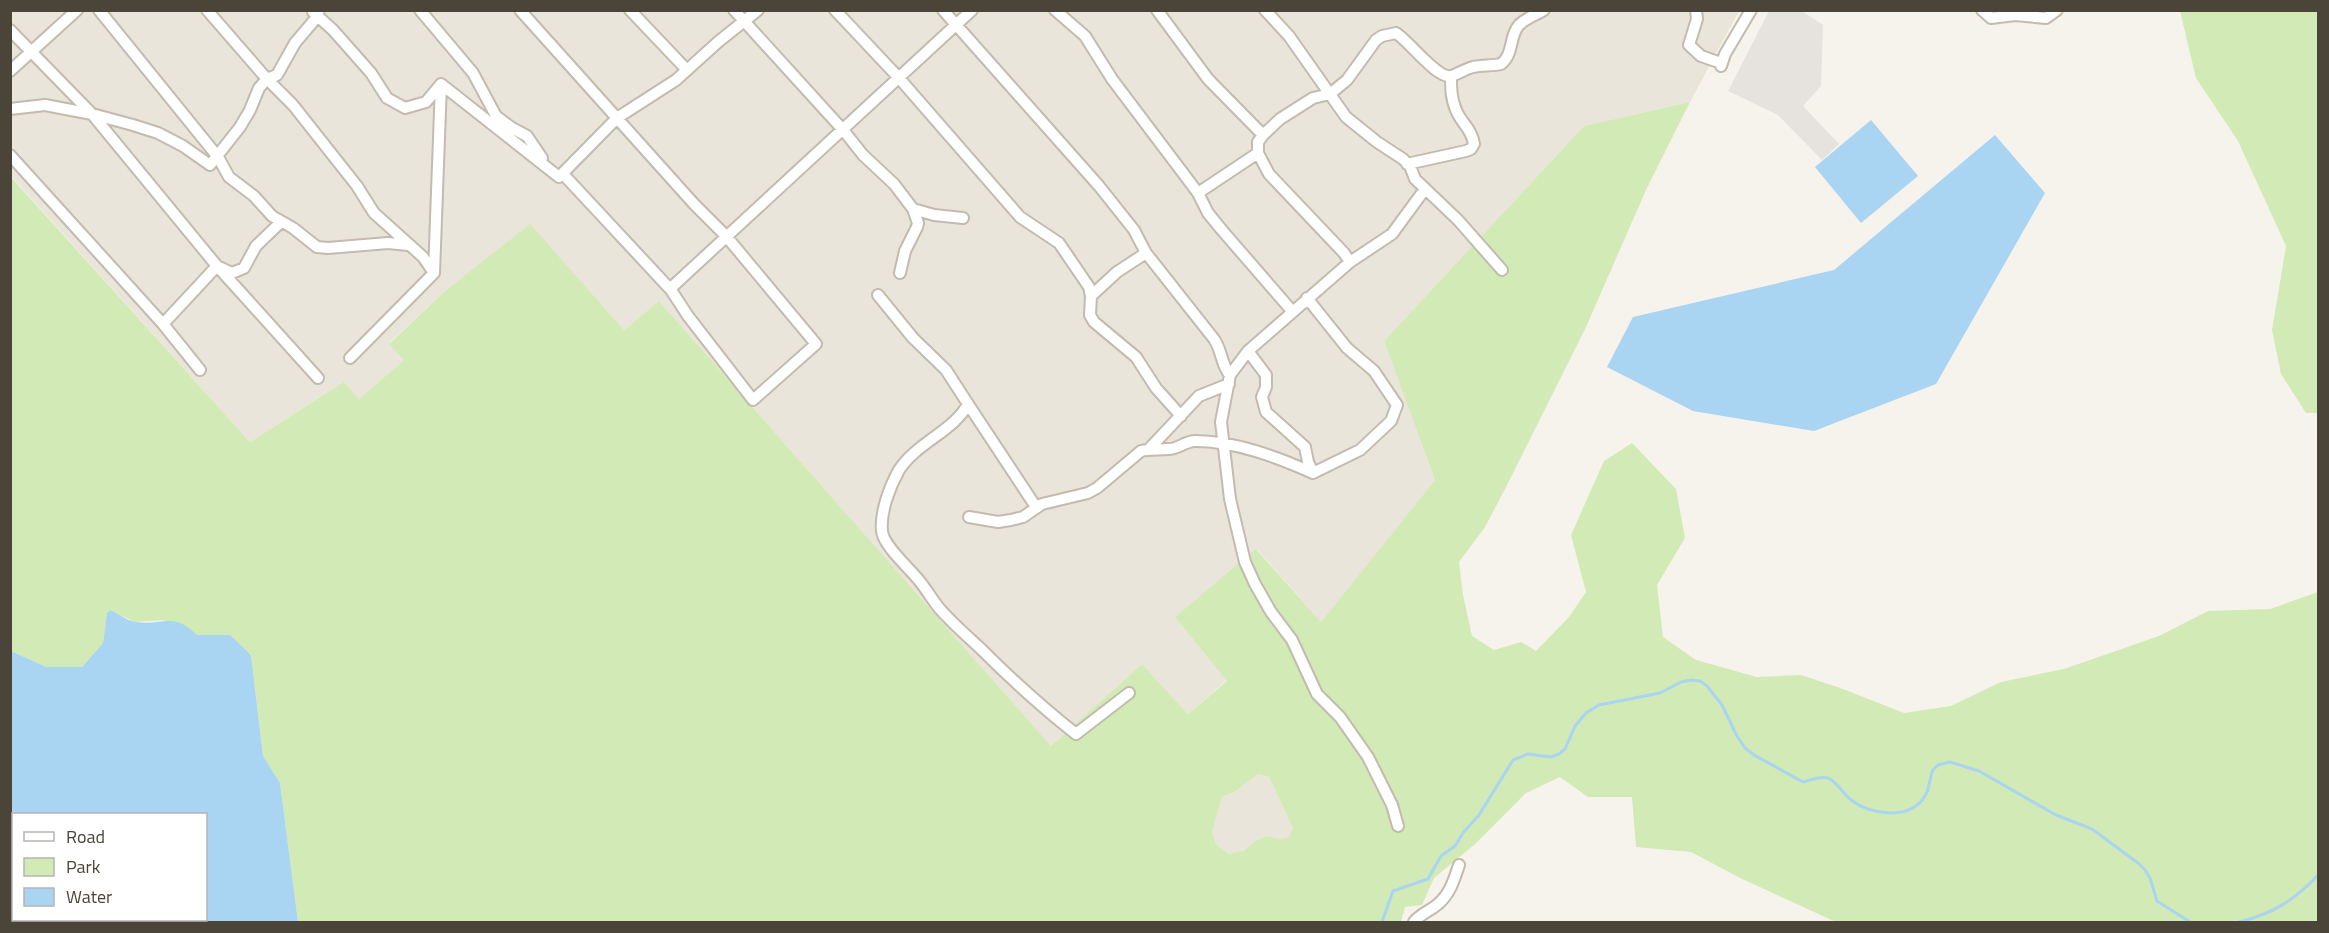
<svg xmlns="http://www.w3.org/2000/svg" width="2329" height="933" viewBox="0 0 2329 933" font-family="'Titillium Web',sans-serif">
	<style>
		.residential { fill: #eae5da }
		.industrial { fill: #e6e2dd }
		.green { fill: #d2eab5; fill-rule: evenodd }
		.water { fill: #a9d4f2; fill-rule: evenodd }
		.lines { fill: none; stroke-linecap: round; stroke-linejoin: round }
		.stream { stroke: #a9d4f2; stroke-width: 3 }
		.minor-casing { stroke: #c2bbae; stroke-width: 14 }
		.minor { stroke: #fff; stroke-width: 10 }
	</style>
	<rect width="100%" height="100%" fill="#f6f3ec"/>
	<path class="residential" d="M10 11H1739L1690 102 1584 126 1384 341 1435 480 1321 622 1257 549 1175 617 1227 680 1188 714 1142 664 1051 746 659 301 624 330 530 225 444 292 389 343 404 360 359 399 344 382 250 442 11 176Z
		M1258 774 1269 777 1293 828 1289 837 1280 839 1266 836 1255 841 1245 850 1229 854 1216 844 1212 833 1222 797 1236 791Z"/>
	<path class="industrial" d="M1769 11H1802L1823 25 1821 86 1803 106 1839 144 1822 160 1778 115 1728 91Z"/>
	<path class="green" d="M2180 11H2318V413H2306L2281 374 2272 330 2286 246 2238 141 2196 78Z
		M1690 102 1646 190 1586 327 1506 487 1485 527 1459 562 1463 595 1472 636 1494 650 1521 642 1536 651 1569 617 1586 592 1571 535 1604 461 1632 443 1676 489 1685 538 1657 585 1663 637 1696 660 1757 677 1801 675 1843 689 1904 713 1951 706 2001 682 2064 669 2159 636 2208 611 2270 609 2318 592V922H1836L1740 878 1691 852 1636 847 1632 797H1588L1560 777 1526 793 1474 845 1434 878 1422 905 1405 907 1401 922H298L280 783 263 756 251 654 197 635 163 620 135 622 110 610 107 613 103 643 82 667H46L11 651 10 176 250 442 344 382 359 399 404 360 389 344 444 292 530 224 624 330 659 301 1051 746 1142 664 1188 714 1227 681 1175 617 1256 549 1321 622 1435 480 1384 341 1584 126ZM1258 774 1269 777 1293 828 1289 837 1280 839 1266 836 1255 841 1245 850 1229 854 1216 844 1212 833 1222 797 1236 791Z"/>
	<path class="water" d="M1871 120 1918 176 1861 223 1815 167Z
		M1995 135 2045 193 1936 384 1814 431 1693 411 1607 367 1633 317 1834 270Z
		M110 610C118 613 127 621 136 622 163 626 173 611 197 635H230L251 655 263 756 280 783 298 922H11V651L46 667H82L103 643 107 613ZM14 814H206V920H14Z"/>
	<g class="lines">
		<path class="stream" d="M1382 922 1393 891 1428 879 1441 856 1455 846 1463 833 1479 815 1513 760 1528 754 1551 757 1559 754 1565 749 1575 726 1586 713 1599 705 1660 693 1681 682 1691 680 1700 681 1707 686 1722 705 1737 736 1745 748 1754 755 1803 782C1812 780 1822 775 1830 779 1838 784 1843 793 1850 799 1869 815 1910 821 1925 796 1930 789 1929 778 1933 770L1938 765 1950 762 1979 771 2056 815 2092 829 2138 863 2145 870 2150 878 2157 901 2190 922
			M2239 922C2272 914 2295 900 2318 875"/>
		<defs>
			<path id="minor" d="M99 10 218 157 229 177 254 196 272 216 293 228 317 247 328 248 388 243 408 245
				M207 10 267 79 293 105 357 186 374 213 423 257 434 273
				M420 10 473 73 496 116 512 128 527 136 542 158
				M520 10 694 204 726 236 816 344 753 400 688 316 671 290 673 286 972 10
				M630 10 686 69
				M734 10 844 131 863 155 894 184 913 209 918 223 917 227 905 251 900 273
				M835 10 899 78 1020 217 1059 243 1089 287 1091 296
				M943 10 1099 186 1134 230 1146 253 1214 339C1222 350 1221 365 1230 375
				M1055 10 1085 36 1112 79 1198 193 1208 213 1221 229 1292 311
				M1157 10 1208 79 1263 135
				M1265 10 1289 36 1346 117 1377 142 1403 159 1410 166 1415 179 1458 220 1502 270
				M1696 10 1697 19 1689 45 1701 56 1721 63
				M1982 10 1991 18 2015 15 2046 18 2057 10
				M313 12 333 30 371 73 387 98 405 108 426 102 441 84
				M10 30 92 114 217 266 318 378
				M1721 66 1725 54 1751 10
				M10 71 77 10
				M10 109 45 105 92 114 133 125 158 133 183 146 210 165 240 127 250 110 259 88 267 79 277 75 295 43 317 17 319 10
				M1258 153 1269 174 1344 253 1350 262
				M10 155 163 324 200 370
				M1407 164 1466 151 1471 149 1474 144C1472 129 1461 123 1456 110 1451 99 1451 87 1451 76
				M563 174 671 290
				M1198 193 1258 153V142L1263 135 1280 119 1313 98 1330 94 1347 80 1376 40 1382 36 1396 33C1409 41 1437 79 1451 76 1458 74 1465 69 1473 67 1482 65 1492 66 1501 64 1514 54 1509 36 1519 25 1526 18 1536 15 1544 10
				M913 209 934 215 963 218
				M1146 253 1117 272 1091 296 1090 315 1094 322 1136 357 1156 388 1181 416
				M878 295 913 338 946 370 968 404C954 431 916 443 899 470 890 486 880 512 882 531 883 545 908 567 917 578 925 587 931 598 939 608 951 622 967 636 981 649 1011 679 1043 708 1076 734L1129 693
				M163 324 217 266 232 273 244 268 256 246 281 222
				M1248 351 1266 375V387L1262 397 1266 412 1305 447 1308 462 1313 473
				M350 358 434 273 441 84 559 177 617 118 676 80 718 42 758 10
				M968 404 1036 507
				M1149 449 1199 396 1229 384
				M969 517 998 522 1011 520 1023 517 1042 504 1088 493 1097 488 1141 451C1150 449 1159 450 1169 449 1178 449 1186 441 1195 441 1235 441 1277 457 1313 473L1360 450 1391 421 1397 405 1374 371 1347 348 1307 298
				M1398 826 1392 805 1368 757 1340 717 1317 694 1292 640 1271 612 1255 584 1245 562 1230 499 1221 422 1230 375 1248 351 1350 262 1392 234 1425 189
				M1414 922C1420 914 1430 911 1438 904 1450 894 1454 880 1459 865"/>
		</defs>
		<use href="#minor" class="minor-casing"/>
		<use href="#minor" class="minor"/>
	</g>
	<rect width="2329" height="933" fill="none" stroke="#4b4439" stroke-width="24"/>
	<rect x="12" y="813" width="195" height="108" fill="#ffffff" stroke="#b7b4b0" stroke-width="1.5"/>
	<rect x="24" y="832" width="30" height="9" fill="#ffffff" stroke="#b7b4b0" stroke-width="1.5"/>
	<text x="66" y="843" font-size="18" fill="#4b4439">Road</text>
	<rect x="24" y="858" width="30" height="18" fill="#d2eab5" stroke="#b7b4b0" stroke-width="1.5"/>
	<text x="66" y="873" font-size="18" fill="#4b4439">Park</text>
	<rect x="24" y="888" width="30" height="18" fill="#a9d4f2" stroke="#b7b4b0" stroke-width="1.5"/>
	<text x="66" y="903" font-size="18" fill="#4b4439">Water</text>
</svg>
